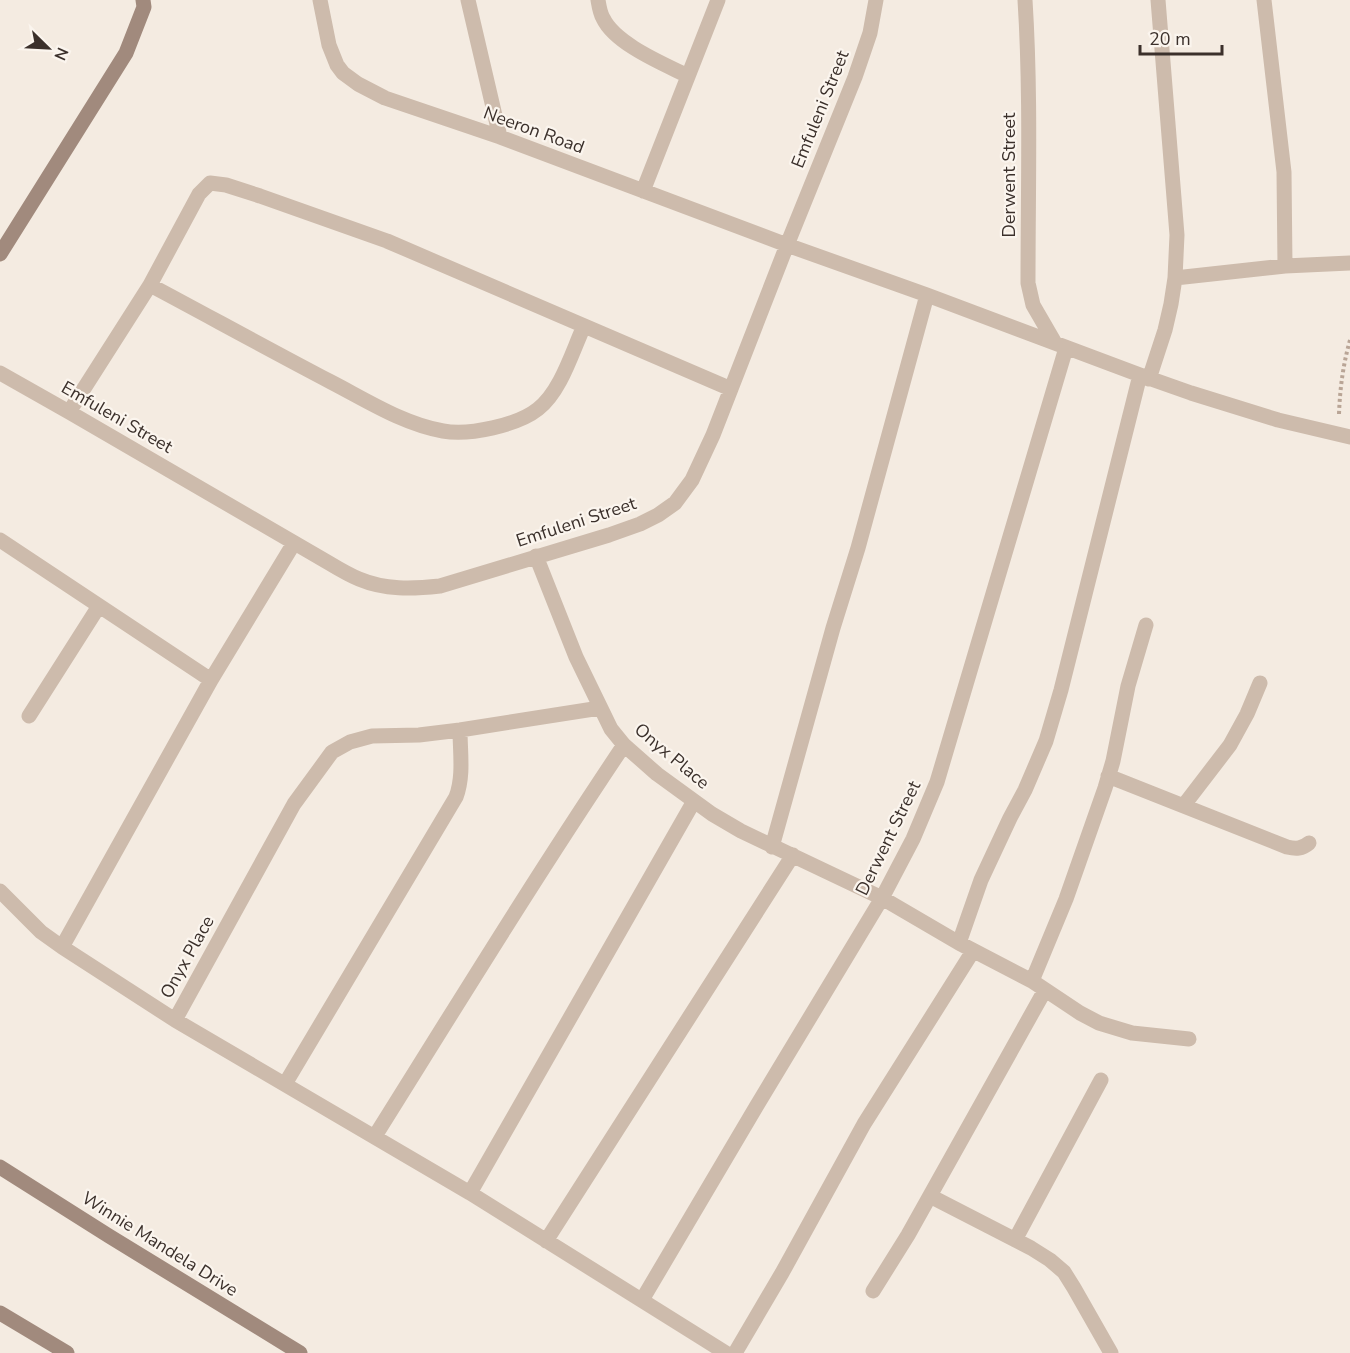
<svg xmlns="http://www.w3.org/2000/svg" width="1350" height="1353" viewBox="0 0 1350 1353" font-family="'Nunito Sans',sans-serif">
	<style>
		.lines { fill: none; stroke-linecap: round; stroke-linejoin: round }
		.path { stroke: #b9a596; stroke-width: 4; stroke-dasharray: 3 3; stroke-linecap: butt }
		.street { stroke: #cdbbac; stroke-width: 15 }
		.secondary { stroke: #a18a7d; stroke-width: 15 }
		.labels { text-anchor: middle; dominant-baseline: central; stroke-width: 4.5; stroke-linejoin: round; paint-order: stroke }
		.street-label { font-size: 18px; fill: #3b302b; stroke: #fbf5ee }
	</style>
	<rect width="100%" height="100%" fill="#f4ebe1"/>
	<g class="lines">
		<path class="path" d="M1339 414C1340 388 1343 365 1350 340"/>
		<path class="street" d="M320 0 329 45 337 65 343 73 358 84 385 98 500 137 787 245 927 295 1140 375 1191 393 1278 420 1350 437
			M468 0 500 137
			M598 0C599 6 600 13 603 18 615 44 664 64 688 76
			M1025 0C1031 94 1028 188 1028 283L1033 305 1055 343
			M1264 0 1284 172 1285 266
			M643 191 718 0
			M1175 278 1285 266 1350 263
			M150 285C210 317 270 350 331 382 366 400 403 424 443 431 469 436 518 425 538 409 561 391 572 352 584 326
			M0 373 69 412 329 563C339 569 349 575 359 579 385 590 412 589 440 586L609 535 640 524 658 515 675 503 692 480 713 435 787 245 855 77 870 33 876 0
			M1149 379 1165 330 1171 304 1175 278 1177 235 1158 0
			M69 412 150 285 199 194 210 183 226 185 260 196 387 241 731 389
			M0 540 211 680
			M536 556 576 657 611 729 624 745 657 774 712 814 741 831 882 898 959 943 1032 981 1080 1013 1099 1023 1132 1033 1189 1039
			M29 716 99 606
			M1108 776 1287 847C1296 849 1302 849 1309 843
			M1184 805 1230 745 1247 714 1260 683
			M772 847 833 628 858 548 927 295
			M0 891 41 932 62 947 175 1020 470 1193 726 1353
			M959 943 981 880 1010 818 1025 790 1046 741 1061 690 1140 375
			M62 947 211 680 294 543
			M1032 981 1066 899 1105 788 1113 761 1128 686 1146 625
			M175 1020 294 804 332 752 350 742 372 736 419 735 460 730 600 708
			M285 1084 456 797C464 776 460 752 460 730
			M375 1136C457 1005 538 873 624 745
			M470 1193 694 801
			M930 1196 1031 1248 1050 1260 1064 1272 1074 1288 1111 1353
			M1015 1240 1101 1080
			M546 1241 793 855
			M873 1291 908 1235 1045 990
			M642 1300 756 1107 882 898 913 839 937 782 1066 348
			M735 1353 782 1273 864 1124 973 951"/>
		<path class="secondary" d="M0 254 126 53 144 7 143 0
			M0 1167 109 1236 300 1353
			M0 1313 67 1353"/>
	</g>
	<g class="labels">
		<g class="street-label">
			<text transform="translate(820 109) rotate(-68)">Emfuleni Street</text>
			<text transform="translate(534 130) rotate(20)">Neeron Road</text>
			<text transform="translate(1009 175) rotate(-90)">Derwent Street</text>
			<text transform="translate(117 417) rotate(30)">Emfuleni Street</text>
			<text transform="translate(576 522) rotate(-18)">Emfuleni Street</text>
			<text transform="translate(672 756) rotate(40)">Onyx Place</text>
			<text transform="translate(888 838) rotate(-64)">Derwent Street</text>
			<text transform="translate(187 957) rotate(-61)">Onyx Place</text>
			<text transform="translate(160 1244) rotate(32)">Winnie Mandela Drive</text>
		</g>
	</g>
	<g transform="translate(48 48) rotate(114)" stroke="#fbf5ee" stroke-width="4.5" paint-order="stroke">
	<path d="M0-4.5L10 22L0 15L-10 22Z" fill="#3b302b"/>
	<text y="-9" font-size="16" font-weight="bold" text-anchor="middle" fill="#3b302b">N</text>
	</g>
	<path d="M1140 45v9h82v-9" fill="none" stroke="#3b302b" stroke-width="3"/>
	<text x="1149" y="45" font-size="18" fill="#3b302b" stroke="#fbf5ee" stroke-width="4.5" paint-order="stroke">20 m</text>
</svg>
